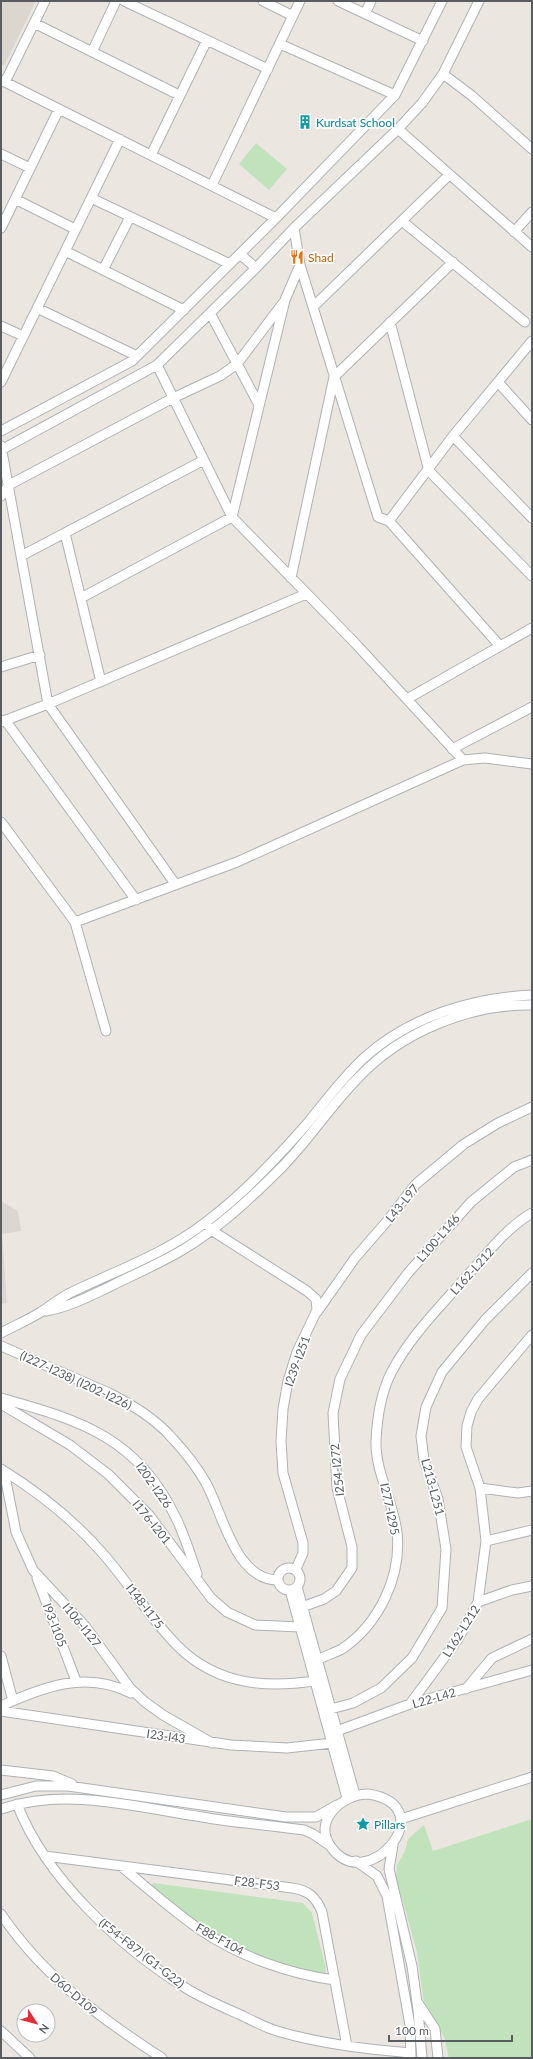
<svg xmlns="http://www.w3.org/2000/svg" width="533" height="2059" viewBox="0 0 533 2059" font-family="Lato,sans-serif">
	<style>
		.industrial { fill: #dad6d2 }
		.education { fill: #dbd6ce }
		.green { fill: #c1e3bc }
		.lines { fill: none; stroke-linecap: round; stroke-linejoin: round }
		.minor-casing { stroke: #aeb2b5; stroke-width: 11 }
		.minor { stroke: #fff; stroke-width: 9 }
		.labels { text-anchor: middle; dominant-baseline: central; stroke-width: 3.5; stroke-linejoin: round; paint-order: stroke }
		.culture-label { font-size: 12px; fill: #0d838f; stroke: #fff; text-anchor: start }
		.food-label { font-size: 12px; fill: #c56008; stroke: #fff; text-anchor: start }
		.street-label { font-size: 12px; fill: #595d61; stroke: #fff }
	</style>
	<rect width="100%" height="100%" fill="#ebe7e0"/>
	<path class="industrial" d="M1 1201 18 1211 21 1231 2 1234 7 1303 1 1304Z"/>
	<path class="education" d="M1 1H36L4 66 1 64Z"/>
	<path class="green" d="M256 143 287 169 269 190 239 164Z
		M532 1819V2058H449L444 2037 424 2004 417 1952 396 1877 397 1865 405 1851 408 1839 424 1825 433 1851Z
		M154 1883 303 1903 312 1913 325 1965 326 1972C314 1981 225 1942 211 1932 190 1919 171 1903 151 1889V1885Z"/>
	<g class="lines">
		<defs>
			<path id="minor" d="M124 1 268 69
				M263 1 293 16
				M338 1 423 41
				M365 14 371 1
				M34 23 179 95
				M280 44 395 95
				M92 52 116 1
				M443 74 471 95 532 149
				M1 80 276 218
				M5 82 45 1
				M398 129 532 247
				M1 154 30 168
				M151 155 207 40
				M212 185 300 1
				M91 198 230 264
				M15 199 75 229
				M402 221 525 322
				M1 228 59 109
				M294 228 300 265 378 517 389 521 453 436 532 341
				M514 232 532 212
				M65 251 184 310
				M240 254 256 268
				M103 270 130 217
				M313 307 449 175
				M37 308 137 356
				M210 313 259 405
				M390 322 429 471 532 576
				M1 326 23 336
				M157 365 232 517 355 643 463 760
				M1 382 120 139
				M498 382 532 420
				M1 431 132 361 276 218 395 95 442 1
				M453 436 532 518
				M1 446 48 704 176 885
				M1 450 157 365 256 268 294 228 398 129 422 103 443 74 479 1
				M1 496 9 485 173 398 220 376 237 364 283 303
				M389 521 500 646
				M65 533 101 682
				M21 556 204 460
				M291 578 334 377 453 262
				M81 598 232 517 285 300 300 265
				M1 667 40 655
				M407 699 532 628
				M5 720 136 900
				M1 722 48 704 306 594
				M452 749 532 707
				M1 822 75 922 106 1031
				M75 922 237 862 463 760 485 758 532 764
				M208 1225 211 1230 307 1291 316 1299 317 1310 297 1352 288 1381 283 1409 281 1441 283 1473 303 1543V1553L296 1569
				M46 1311C69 1307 90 1296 111 1286 135 1274 161 1263 184 1249 220 1227 251 1198 281 1168 309 1140 330 1106 358 1078 401 1032 469 1004 532 1005
				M317 1312 355 1258 388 1220 416 1184 464 1144 498 1123 532 1107
				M1 1333C14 1326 28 1320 41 1312 50 1306 59 1299 68 1294 115 1271 165 1254 206 1222 243 1194 275 1160 306 1125 325 1102 342 1078 365 1057 411 1016 472 998 532 995
				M1 1346 109 1393C132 1405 155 1418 173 1439 185 1452 197 1467 206 1483 223 1514 235 1580 278 1580
				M1 1398C83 1421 138 1438 177 1520 185 1537 191 1556 197 1574
				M1 1404 70 1445 108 1474 149 1515 211 1598 227 1612 255 1625 300 1627
				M1 1469C40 1493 75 1521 105 1556 128 1583 147 1613 171 1639 210 1683 259 1689 314 1681
				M4 1471 16 1532 33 1570 85 1626 130 1688 145 1702 163 1715 212 1743
				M480 1488 518 1493 532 1491
				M486 1541 532 1530
				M278 1579a11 11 0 1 1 22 0a11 11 0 1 1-22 0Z
				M37 1578 76 1681
				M297 1587 355 1795
				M290 1590 347 1798
				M478 1602 486 1541 480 1488 466 1447 467 1426 471 1412 478 1399 532 1335
				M302 1607 324 1599 336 1591 352 1568V1547L337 1488 333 1413 340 1379 361 1335 408 1273 471 1202 514 1167 532 1160
				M1 1656 13 1701
				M317 1660C325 1656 334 1653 342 1649 379 1624 402 1576 397 1532 393 1501 375 1471 376 1441 377 1419 381 1393 391 1373 410 1336 440 1307 467 1276 487 1254 506 1228 532 1213
				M466 1689 492 1658 532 1639
				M410 1704 458 1639 478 1602 512 1590 532 1586
				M1 1706C43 1687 86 1670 131 1693
				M331 1709 353 1703 381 1688 412 1658 442 1608 446 1549 438 1499 424 1460 421 1436 426 1407 442 1372 485 1320 532 1273
				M1 1711 231 1745 287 1748 332 1743
				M337 1731 410 1704 532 1670
				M1 1770 53 1776 72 1784
				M368 1794C445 1806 367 1898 331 1847 312 1821 342 1794 368 1794Z
				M1 1795 36 1786H68L286 1817H316L337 1805
				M17 1804C46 1879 122 1949 189 1990 206 2000 223 2007 241 2015 253 2021 264 2027 277 2031 321 2044 366 2049 411 2053
				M1 1809C67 1787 135 1807 202 1817 235 1823 270 1825 304 1830L313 1834 329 1845
				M401 1819 532 1777
				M393 1845 389 1869 412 1966 418 2010 422 2058
				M45 1856 292 1888C308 1890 316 1897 322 1912L347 2046
				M356 1861 377 1876 387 1896 410 2025 411 2058
				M121 1866C147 1888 172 1910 199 1929 239 1956 288 1974 335 1980
				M1 1914C43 1976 100 2018 162 2058
				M418 2003 435 2029 438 2058
				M1 2031 30 2058"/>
		</defs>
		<use href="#minor" class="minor-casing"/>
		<use href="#minor" class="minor"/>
	</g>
	<defs>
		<symbol id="building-bare" viewBox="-9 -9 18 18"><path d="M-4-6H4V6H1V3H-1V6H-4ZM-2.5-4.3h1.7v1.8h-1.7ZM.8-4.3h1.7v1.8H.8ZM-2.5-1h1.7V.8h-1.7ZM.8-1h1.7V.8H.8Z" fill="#0f9aa8" stroke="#fff" stroke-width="2.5" paint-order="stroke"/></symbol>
		<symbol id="restaurant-bare" viewBox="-9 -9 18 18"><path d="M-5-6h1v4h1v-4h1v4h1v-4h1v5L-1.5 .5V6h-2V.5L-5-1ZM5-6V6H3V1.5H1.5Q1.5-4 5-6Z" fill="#e8710a" stroke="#fff" stroke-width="2.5" paint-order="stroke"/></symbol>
		<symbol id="sight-bare" viewBox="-9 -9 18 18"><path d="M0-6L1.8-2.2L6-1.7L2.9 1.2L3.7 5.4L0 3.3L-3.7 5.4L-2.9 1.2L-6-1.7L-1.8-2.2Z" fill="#0f9aa8" stroke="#fff" stroke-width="2.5" paint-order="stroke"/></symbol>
	</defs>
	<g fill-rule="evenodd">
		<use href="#building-bare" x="295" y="112" width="20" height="20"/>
		<use href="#restaurant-bare" x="287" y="247" width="20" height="20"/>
		<use href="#sight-bare" x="353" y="1814" width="20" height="20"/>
	</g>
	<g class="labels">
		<g class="culture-label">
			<text x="316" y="122">Kurdsat School</text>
			<text x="374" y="1824">Pillars</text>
		</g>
		<g class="food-label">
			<text x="308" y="257">Shad</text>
		</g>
		<g class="street-label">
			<text transform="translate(402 1203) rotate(-51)">L43-L97</text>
			<text transform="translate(438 1238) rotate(-49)">L100-L146</text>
			<text transform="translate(472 1271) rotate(-48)">L162-L212</text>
			<text transform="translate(297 1361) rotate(-70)">I239-I251</text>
			<text transform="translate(76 1380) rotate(25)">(I227-I238) (I202-I226)</text>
			<text transform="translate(337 1470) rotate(-96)">I254-I272</text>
			<text transform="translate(154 1485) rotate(55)">I202-I226</text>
			<text transform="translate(433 1487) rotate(75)">L213-L251</text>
			<text transform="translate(390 1509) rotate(78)">I277-I295</text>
			<text transform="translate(152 1522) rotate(51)">I176-I201</text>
			<text transform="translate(145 1606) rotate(52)">I148-I175</text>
			<text transform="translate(55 1625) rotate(69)">I93-I105</text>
			<text transform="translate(82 1625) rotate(51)">I106-I127</text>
			<text transform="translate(461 1631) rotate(-58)">L162-L212</text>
			<text transform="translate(434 1698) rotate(-16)">L22-L42</text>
			<text transform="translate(166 1736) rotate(8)">I23-I43</text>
			<text transform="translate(257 1883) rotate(7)">F28-F53</text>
			<text transform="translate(220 1939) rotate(29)">F88-F104</text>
			<text transform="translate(142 1953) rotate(38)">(F54-F87) (G1-G22)</text>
			<text transform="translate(74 1994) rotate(41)">D60-D109</text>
		</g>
	</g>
	<rect width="533" height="2059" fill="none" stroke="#595d61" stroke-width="4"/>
	<g transform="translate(36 2023) rotate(126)"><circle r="19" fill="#ffffff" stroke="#bdbec0"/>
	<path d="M0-3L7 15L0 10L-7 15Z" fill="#e42d34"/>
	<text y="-6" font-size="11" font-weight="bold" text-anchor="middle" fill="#595d61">N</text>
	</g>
	<path d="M389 2035v6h123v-6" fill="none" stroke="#595d61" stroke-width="2"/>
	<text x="395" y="2035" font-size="12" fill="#595d61" stroke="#ffffff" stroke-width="3" paint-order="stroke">100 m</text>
</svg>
